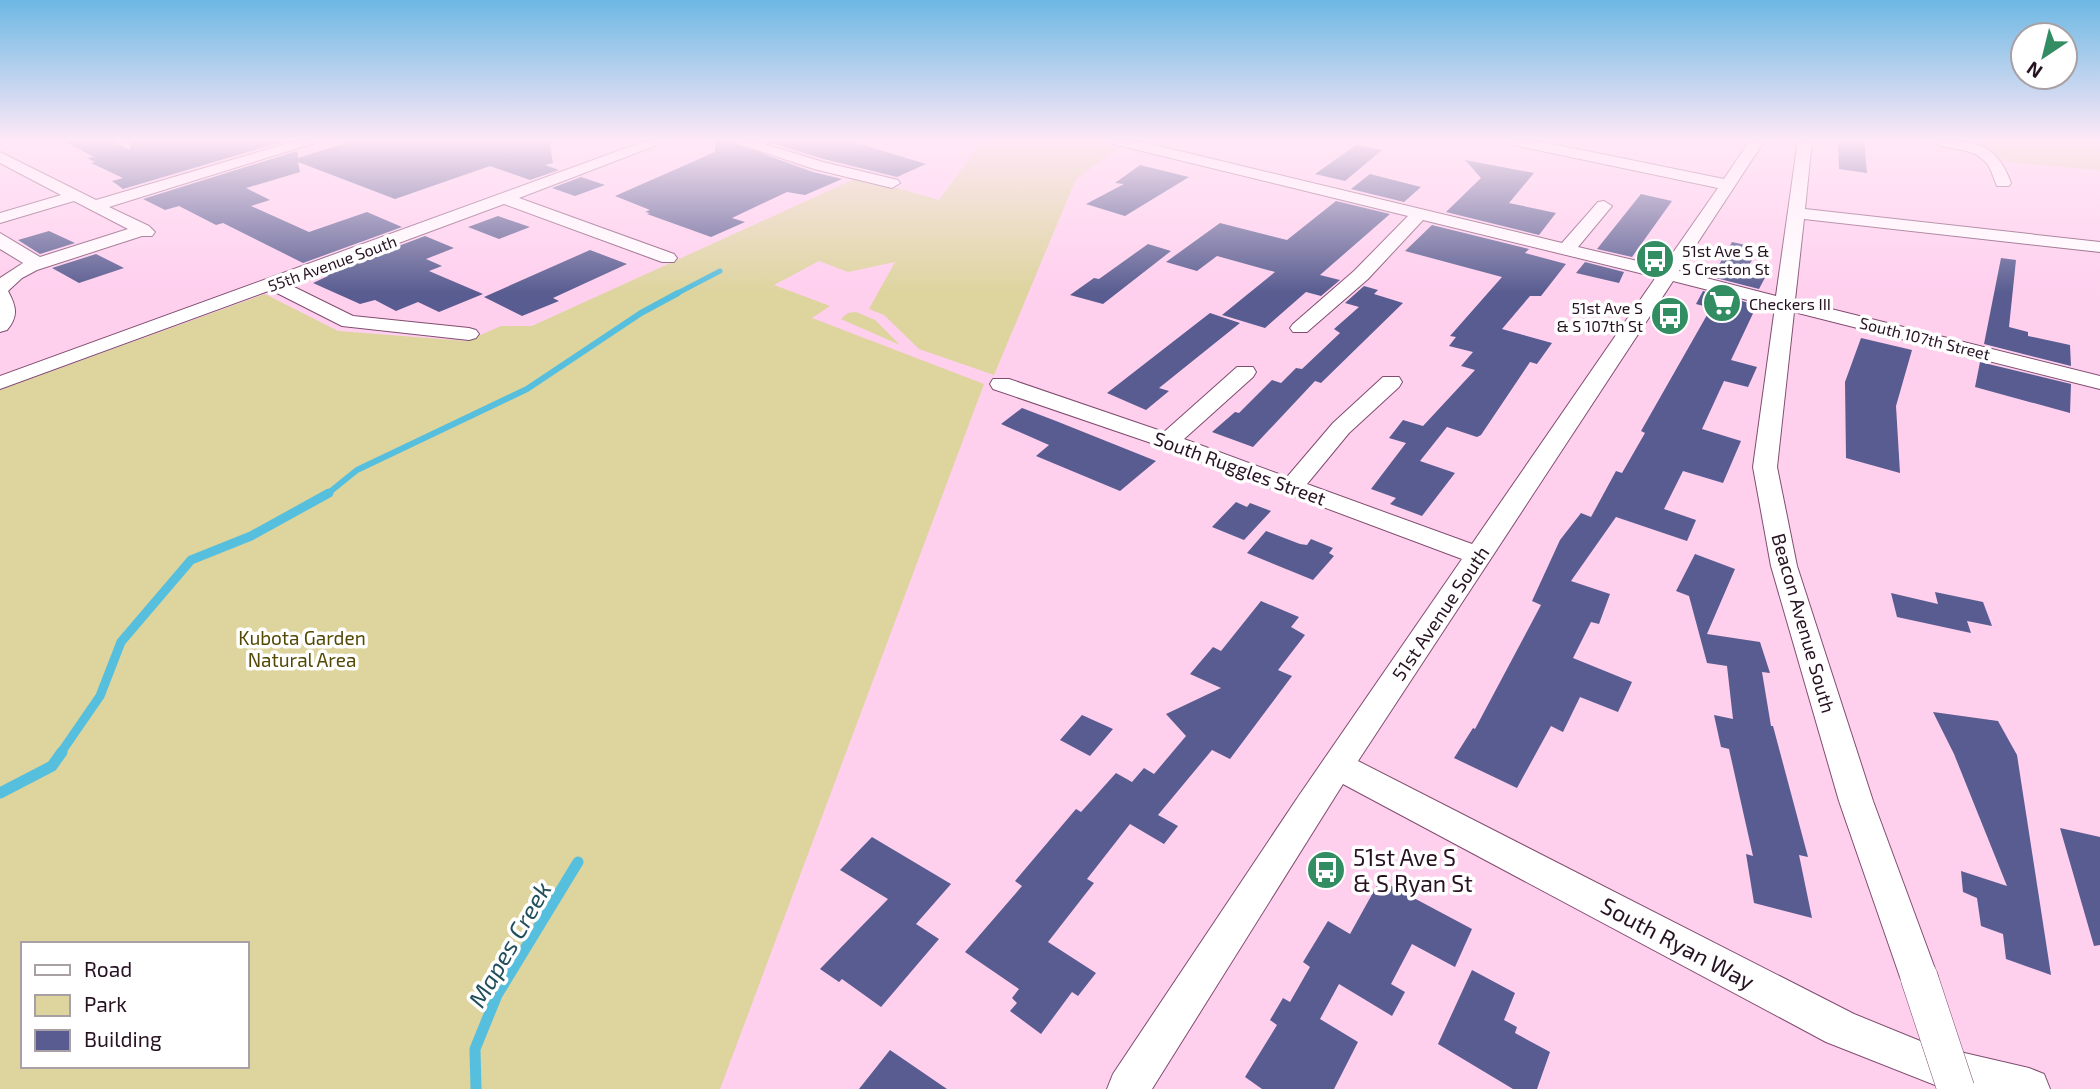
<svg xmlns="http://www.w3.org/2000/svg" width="2100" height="1089" viewBox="0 0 2100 1089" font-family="'Exo 2',sans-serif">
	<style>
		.green { fill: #ddd49e; fill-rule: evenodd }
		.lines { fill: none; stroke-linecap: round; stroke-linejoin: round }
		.stream-far3 { stroke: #56bfdd; stroke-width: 5 }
		.stream-far2 { stroke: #56bfdd; stroke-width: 6 }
		.stream-far1 { stroke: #56bfdd; stroke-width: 9 }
		.stream { stroke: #56bfdd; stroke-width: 11 }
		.building { fill: #585c90 }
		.minor-casing { stroke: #804d70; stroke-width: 2 }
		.minor { fill: #fff; fill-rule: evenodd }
		.minor-bridge-casing { stroke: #804d70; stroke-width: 38; stroke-linecap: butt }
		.minor-bridge { stroke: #fff; stroke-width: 37 }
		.labels { text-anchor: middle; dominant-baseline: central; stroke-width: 7; stroke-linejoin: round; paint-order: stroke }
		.far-poi-label { font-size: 16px; fill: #271221; stroke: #fff; text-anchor: start }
		.far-street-label { font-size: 16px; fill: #271221; stroke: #fff }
		.street-label { font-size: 19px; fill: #271221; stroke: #fff }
		.park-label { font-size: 19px; fill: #534804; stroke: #fff }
		.near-poi-label { font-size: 23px; fill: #271221; stroke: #fff; text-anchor: start }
		.near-street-label { font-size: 23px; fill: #271221; stroke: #fff }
		.near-water-label { font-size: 24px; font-style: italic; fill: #224f5c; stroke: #fff }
	</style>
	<rect width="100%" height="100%" fill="#ffcfee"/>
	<path class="green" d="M987 140H1091L1119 148 1076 179 994 375 919 349 884 315 869 309 895 262 848 272 819 261 774 285 830 306 812 318 984 384 720 1089H0V390L265 294 338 331 467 341 501 326H532L859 177 939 200 981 143ZM23 944H247V1066H23Z
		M1976 140H2100V170L2007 162 1975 144Z
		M856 312 875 320 900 345 841 319 848 313Z"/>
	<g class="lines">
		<path class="stream-far3" d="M674 295 720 271"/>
		<path class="stream-far2" d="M326 495 357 470 527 389 641 313 678 293"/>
		<path class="stream-far1" d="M60 754 100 696 121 642 191 560 251 536 329 493"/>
		<path class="stream" d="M0 793 52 766 62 752
			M476 1089 475 1049 497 995 578 862"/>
	</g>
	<path class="building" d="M62 140H109L130 150 131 140H288L123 189 112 181 123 178 91 163 95 162 87 158 94 157Z
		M355 140H549L553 163 545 165 559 170 530 180 490 166 395 199 298 162 300 172 246 188 270 200 251 206 309 232 367 212 402 227 303 263 223 223 216 225 179 206 165 210 143 199 297 151 298 158Z
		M716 140H725L813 172 842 179 805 195 787 192 732 218 745 222 711 237 647 214 650 213 645 212 650 210 615 196 715 152Z
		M762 140H847L926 164 897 177 824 159Z
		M1838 140H1864L1867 173 1839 169Z
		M1356 145 1382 150 1345 181 1315 174Z
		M1465 160 1534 173 1509 203 1556 213 1539 235 1446 212 1481 178Z
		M1140 165 1189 177 1125 216 1086 204 1124 184 1115 183Z
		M1370 174 1421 187 1404 202 1351 189Z
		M581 177 605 185 575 196 552 188Z
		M1641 194 1672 201 1632 257 1597 249Z
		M1336 201 1390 214 1320 275 1340 280 1321 296 1306 292 1265 328 1222 315 1275 272 1217 256 1197 271 1166 262 1220 223 1287 240Z
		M498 216 530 227 499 239 468 227Z
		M1432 225 1529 249 1525 253 1566 264 1541 296H1530L1502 329 1552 343 1537 364 1530 362 1481 435 1477 437 1447 427 1420 461 1455 473 1422 516 1390 504 1396 498 1371 489 1406 443 1389 438 1403 420 1423 426 1475 370 1461 366 1473 352 1449 346 1456 337 1450 336 1502 277 1405 251Z
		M49 231 75 243 40 254 18 240Z
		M425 236 454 248 426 259 442 266 429 271 483 294 439 312 418 302 396 311 375 300 360 304 313 283 328 276 324 274Z
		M1732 242 1759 248 1748 267 1768 272 1759 289 1712 277Z
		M1148 244 1171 251 1103 304 1070 295 1094 278 1099 279Z
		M590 250 627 264 553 298 559 301 522 316 484 297Z
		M96 254 124 268 79 283 52 268Z
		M2001 258 2016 260 2009 327 2028 332V336L2070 345 2071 366 1984 344Z
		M1585 262 1624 272 1619 283 1576 273Z
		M1364 286 1378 290 1374 294 1403 303 1321 383 1315 381 1253 447 1212 432 1235 412 1239 413 1272 380 1281 383 1296 368 1302 369 1340 333 1334 329 1359 307 1345 303Z
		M1703 291 1757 305 1731 360 1757 367 1748 387 1724 381 1702 429 1741 441 1723 483 1683 471 1664 509 1696 520 1687 541 1616 517 1571 581 1610 594 1599 624 1591 622 1573 658 1632 682 1618 712 1580 697 1563 732 1551 726 1517 788 1454 758 1473 728 1475 729 1541 605 1532 601 1560 540 1581 513 1591 517 1616 471 1622 473 1645 433 1641 431 1711 308 1696 304Z
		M1210 313 1240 323 1159 388 1169 391 1146 410 1107 393Z
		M1861 338 1912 350 1896 406 1900 473 1846 458 1845 382Z
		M1980 362 2071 384 2070 413 1975 387Z
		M1022 408 1056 421 1156 461 1120 491 1036 456 1049 445 1001 424Z
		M1236 502 1247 507 1250 503 1271 511 1244 540 1212 527Z
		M1266 531 1300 544 1307 545 1311 539 1333 548 1329 553 1334 556 1313 580 1247 553Z
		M1695 554 1735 569 1707 634 1760 642 1770 673 1762 672 1771 726H1773L1808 857 1799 855 1812 918 1754 903 1746 854 1753 856 1729 749 1721 747 1714 715 1733 719 1727 666 1707 663 1689 596 1676 591Z
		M1935 592 1983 602 1992 626 1967 621 1971 633 1897 617 1891 593 1938 604Z
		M1261 601 1299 617 1291 627 1305 635 1278 670 1292 676 1230 759 1212 750 1158 815 1178 826 1164 844 1130 824 1087 879 1094 883 1048 942 1096 973 1078 996 1072 992 1041 1034 1010 1011 1017 1003 1012 998 1019 989 965 952 1022 886 1015 881 1076 809 1081 812 1116 773 1132 782 1144 768 1154 774 1186 736 1166 714 1221 688 1190 674 1213 647 1221 651Z
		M1933 712 1998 721 2017 755 2051 975 2006 959 2003 934 1981 926 1977 898 1963 892 1961 871 2007 886 1954 754Z
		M1082 715 1113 729 1090 756 1060 740Z
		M2060 828 2100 837V945L2094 946Z
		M872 837 951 884 916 924 939 939 881 1007 842 979 839 982 820 969 888 899 840 870Z
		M1380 880 1472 929 1455 967 1412 944 1391 984 1405 992 1392 1016 1339 984 1320 1019 1358 1042 1334 1089H1262L1245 1077 1277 1025 1270 1020 1283 998 1290 1002 1310 967 1303 962 1328 921 1350 934Z
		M1472 970 1515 993 1504 1020 1517 1027 1515 1033 1550 1052 1537 1089H1513L1438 1044Z
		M890 1050 947 1089H859Z"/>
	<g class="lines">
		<defs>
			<path id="minor" d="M299 140H324L109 207 149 226 155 232 152 236H142L37 270 22 278 8 291C16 306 19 316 7 330L0 332V278L23 263 0 249V233L40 257 128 229 74 201 0 223V213L61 195 0 163V152L96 200Z
				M648 140H670L519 198 674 254 677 258 674 262H662L504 204 288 284 353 316 469 328 476 330 479 334 476 338 469 340 342 326 271 290 0 389V376Z
				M727 140H751L823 162 898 180 900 183 892 188 814 169Z
				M1107 140H1134L1562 243 1598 202 1604 201 1612 206 1578 247 1663 267 1718 188 1509 144 1502 140H1533L1724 179 1750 140H1765L1679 271 1776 296 1798 140H1812L1805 209 2100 242V252L1804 219 1795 300 2100 376V389L1794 312 1777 467 1797 566 1873 801 1938 977 1933 990 1919 995 1905 990 1900 977 1839 801 1771 566 1753 467 1775 307 1673 281 1358 761 1854 1014 1930 1045 2029 1068 2044 1074 2050 1089H1945L1826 1042 1343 784 1152 1089H1107L1113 1074 1298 797 1462 559 1160 446 993 389 990 384 993 379H1009L1164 432 1237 367H1253L1256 372 1253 377 1184 439 1287 477 1333 423 1383 377H1399L1402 382 1399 387 1349 433 1307 484 1472 544 1656 277 1423 220 1368 279 1307 332H1293L1290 328 1293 324 1354 271 1408 216 1109 143Z
				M1930 140C1970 140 1996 140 2011 183L2009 186H1997C1994 180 1992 171 1988 165 1973 144 1947 153 1930 140Z"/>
		</defs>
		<use href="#minor" class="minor-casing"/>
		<use href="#minor" class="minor"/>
		<defs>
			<path id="minor-bridge" d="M1919 977 1956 1089"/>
		</defs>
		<use href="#minor-bridge" class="minor-bridge-casing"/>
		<use href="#minor-bridge" class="minor-bridge"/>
	</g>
	<linearGradient id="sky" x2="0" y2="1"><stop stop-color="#6db8e4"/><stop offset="0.48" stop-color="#ffe9f7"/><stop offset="1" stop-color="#ffe9f7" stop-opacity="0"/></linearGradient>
	<rect width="2100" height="293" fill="url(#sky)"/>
	<defs>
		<symbol id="bus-disc" viewBox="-11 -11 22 22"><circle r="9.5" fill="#338d63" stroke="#fff"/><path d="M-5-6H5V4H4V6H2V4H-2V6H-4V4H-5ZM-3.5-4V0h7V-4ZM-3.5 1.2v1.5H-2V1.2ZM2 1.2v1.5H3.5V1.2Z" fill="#fff"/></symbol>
		<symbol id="supermarket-disc" viewBox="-11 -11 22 22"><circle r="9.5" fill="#338d63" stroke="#fff"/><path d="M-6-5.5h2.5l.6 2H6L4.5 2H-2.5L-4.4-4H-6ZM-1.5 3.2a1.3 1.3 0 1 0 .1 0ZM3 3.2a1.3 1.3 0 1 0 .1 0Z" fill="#fff"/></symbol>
	</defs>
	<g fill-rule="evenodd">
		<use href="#bus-disc" x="1633" y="237" width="44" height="44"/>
		<use href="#supermarket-disc" x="1700" y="281" width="44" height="44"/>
		<use href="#bus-disc" x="1648" y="294" width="44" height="44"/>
		<use href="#bus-disc" x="1304" y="848" width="44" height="44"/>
	</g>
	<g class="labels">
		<g class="far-poi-label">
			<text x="1682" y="250">51st Ave S &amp;<tspan x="1682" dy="18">S Creston St</tspan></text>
			<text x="1749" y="303">Checkers III</text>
			<text x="1643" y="307" text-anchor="end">51st Ave S<tspan x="1643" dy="18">&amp; S 107th St</tspan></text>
		</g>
		<g class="far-street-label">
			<text transform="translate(332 263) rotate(-20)">55th Avenue South</text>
			<text transform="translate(1925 338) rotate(14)">South 107th Street</text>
		</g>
		<g class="street-label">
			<text transform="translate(1240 468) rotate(20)">South Ruggles Street</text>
			<text transform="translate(1440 613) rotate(-56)">51st Avenue South</text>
			<text transform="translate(1804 623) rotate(74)">Beacon Avenue South</text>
		</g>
		<g class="park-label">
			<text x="302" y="637">Kubota Garden<tspan x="302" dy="22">Natural Area</tspan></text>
		</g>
		<g class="near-poi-label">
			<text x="1353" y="857">51st Ave S<tspan x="1353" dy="26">&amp; S Ryan St</tspan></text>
		</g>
		<g class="near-street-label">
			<text transform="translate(1678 943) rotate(28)">South Ryan Way</text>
		</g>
		<g class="near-water-label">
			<text transform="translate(509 944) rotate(-60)">Mapes Creek</text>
		</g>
	</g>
	<rect x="21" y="942" width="228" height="126" fill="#ffffff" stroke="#a9a0a6" stroke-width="2"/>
	<rect x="35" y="965" width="35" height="10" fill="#ffffff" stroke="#a9a0a6" stroke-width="2"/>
	<text x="84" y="977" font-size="21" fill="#271221">Road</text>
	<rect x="35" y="995" width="35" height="21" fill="#ddd49e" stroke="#a9a0a6" stroke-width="2"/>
	<text x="84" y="1012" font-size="21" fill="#271221">Park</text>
	<rect x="35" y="1030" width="35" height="21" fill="#585c90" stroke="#a9a0a6" stroke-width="2"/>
	<text x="84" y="1047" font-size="21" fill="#271221">Building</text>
	<g transform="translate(2044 56) rotate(215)"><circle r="33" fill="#ffffff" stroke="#a9a0a6" stroke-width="2"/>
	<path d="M0-5L12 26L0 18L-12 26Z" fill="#338d63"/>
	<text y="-10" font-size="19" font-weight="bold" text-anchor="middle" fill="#271221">N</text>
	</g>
</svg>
